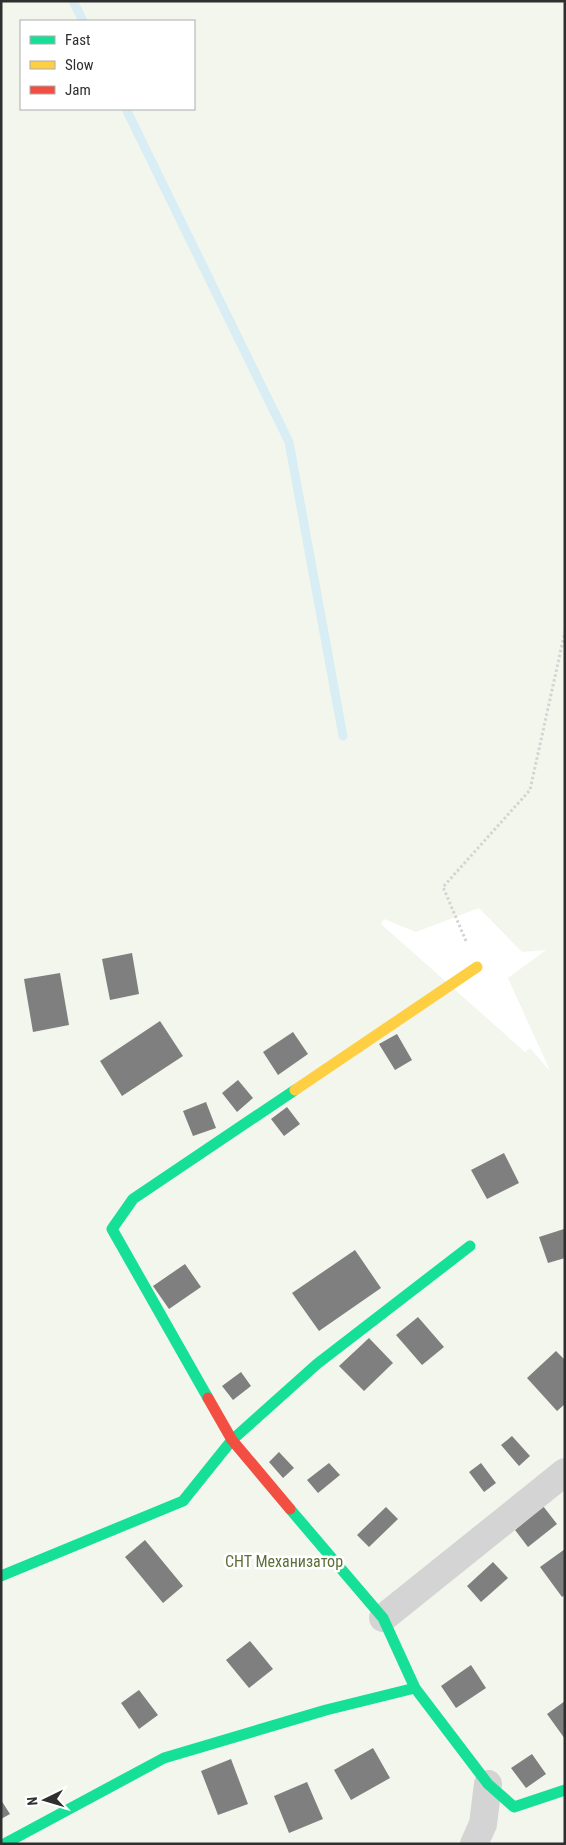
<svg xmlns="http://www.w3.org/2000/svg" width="566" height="1845" viewBox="0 0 566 1845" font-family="'Roboto Condensed',sans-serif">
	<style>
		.green { fill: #f3f6ec; fill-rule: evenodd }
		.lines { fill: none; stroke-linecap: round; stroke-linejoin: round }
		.stream { stroke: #d8eef4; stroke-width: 9 }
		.building { fill: #7f7f7f }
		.path { stroke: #d4d4d4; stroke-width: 3; stroke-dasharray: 2.5 2.5; stroke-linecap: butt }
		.street { stroke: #d4d4d4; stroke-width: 28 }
		.fast { stroke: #16e098; stroke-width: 11 }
		.slow { stroke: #ffcf43; stroke-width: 11 }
		.jam { stroke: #f24e42; stroke-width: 11 }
		.labels { text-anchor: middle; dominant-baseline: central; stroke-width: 5; stroke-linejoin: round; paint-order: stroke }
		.park-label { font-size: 16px; fill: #5d6f38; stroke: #fff }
	</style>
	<rect width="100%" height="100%" fill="#fff"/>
	<path class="green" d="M1 1H565V1844H1ZM21 21H194V109H21ZM479 908 522 952 546 950 508 978 550 1071 530 1048 525 1052 381 924 384 919 416 932Z"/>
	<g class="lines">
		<path class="stream" d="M73 1 83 21
			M126 109 289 442 343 736"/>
	</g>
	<path class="building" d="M132 953 139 994 110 1000 102 959Z
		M60 973 69 1025 33 1032 24 979Z
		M160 1021 183 1056 122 1096 100 1061Z
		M293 1032 308 1054 278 1075 263 1052Z
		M397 1034 412 1060 395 1070 379 1044Z
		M238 1080 253 1098 237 1112 222 1093Z
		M206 1102 216 1128 193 1136 183 1111Z
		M287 1107 300 1124 284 1136 271 1119Z
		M504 1153 519 1183 487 1199 471 1170Z
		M564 1229 565 1258 548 1263 539 1237Z
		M355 1250 381 1288 319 1331 292 1293Z
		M185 1264 201 1287 169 1309 153 1286Z
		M418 1317 444 1347 422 1365 396 1335Z
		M369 1338 393 1363 364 1391 339 1366Z
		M556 1351 565 1360V1404L557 1411 527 1378Z
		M241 1372 251 1386 233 1400 222 1386Z
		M512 1436 530 1456 519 1466 501 1445Z
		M279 1452 294 1468 283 1478 269 1462Z
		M329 1463 340 1475 318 1493 307 1480Z
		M481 1463 496 1483 484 1492 469 1472Z
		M543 1506 557 1524 528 1547 515 1530Z
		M386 1507 398 1519 369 1547 357 1535Z
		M145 1540 183 1586 163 1603 125 1557Z
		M565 1549V1595L562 1597 540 1567Z
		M493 1562 508 1578 481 1602 467 1586Z
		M250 1641 273 1669 249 1688 226 1660Z
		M471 1665 486 1688 456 1708 441 1686Z
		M139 1690 158 1715 139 1729 121 1703Z
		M565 1701V1739L547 1714Z
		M373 1748 390 1778 351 1800 334 1770Z
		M532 1754 546 1774 526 1788 511 1768Z
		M231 1759 248 1804 218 1815 201 1771Z
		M307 1782 323 1819 289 1833 274 1796Z
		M1 1800 10 1814 1 1819Z"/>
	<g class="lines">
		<path class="path" d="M466 941 443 887 530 790 565 631"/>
		<path class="street" d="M383 1618 565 1472
			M474 1844 483 1824 488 1784"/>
		<path class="fast" d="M208 1398 112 1229 133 1199 295 1090
			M290 1509 383 1618 415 1688 488 1784 514 1807 565 1790
			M1 1576 183 1501 232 1440 317 1364 470 1246
			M4 1844 164 1758 326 1710 415 1688"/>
		<path class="slow" d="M295 1090 477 967"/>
		<path class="jam" d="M208 1398 232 1440 290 1509"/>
	</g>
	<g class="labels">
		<g class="park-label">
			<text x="284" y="1561">СНТ Механизатор</text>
		</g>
	</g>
	<rect width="566" height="1845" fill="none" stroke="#2f2f2f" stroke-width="5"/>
	<rect x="20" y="20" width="175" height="90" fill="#ffffff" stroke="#acacac"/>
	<rect x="30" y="36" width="25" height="8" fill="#16e098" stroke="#acacac"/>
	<text x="65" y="45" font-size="15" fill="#2f2f2f">Fast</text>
	<rect x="30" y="61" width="25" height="8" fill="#ffcf43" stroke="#acacac"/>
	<text x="65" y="70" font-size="15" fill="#2f2f2f">Slow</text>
	<rect x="30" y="86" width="25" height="8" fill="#f24e42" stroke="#acacac"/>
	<text x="65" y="95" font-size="15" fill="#2f2f2f">Jam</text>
	<g transform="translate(45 1800) rotate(265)" stroke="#ffffff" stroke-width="4" paint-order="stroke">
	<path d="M0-4L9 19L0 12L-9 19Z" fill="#2f2f2f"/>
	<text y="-8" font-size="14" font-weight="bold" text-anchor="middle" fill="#2f2f2f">N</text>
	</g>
</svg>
